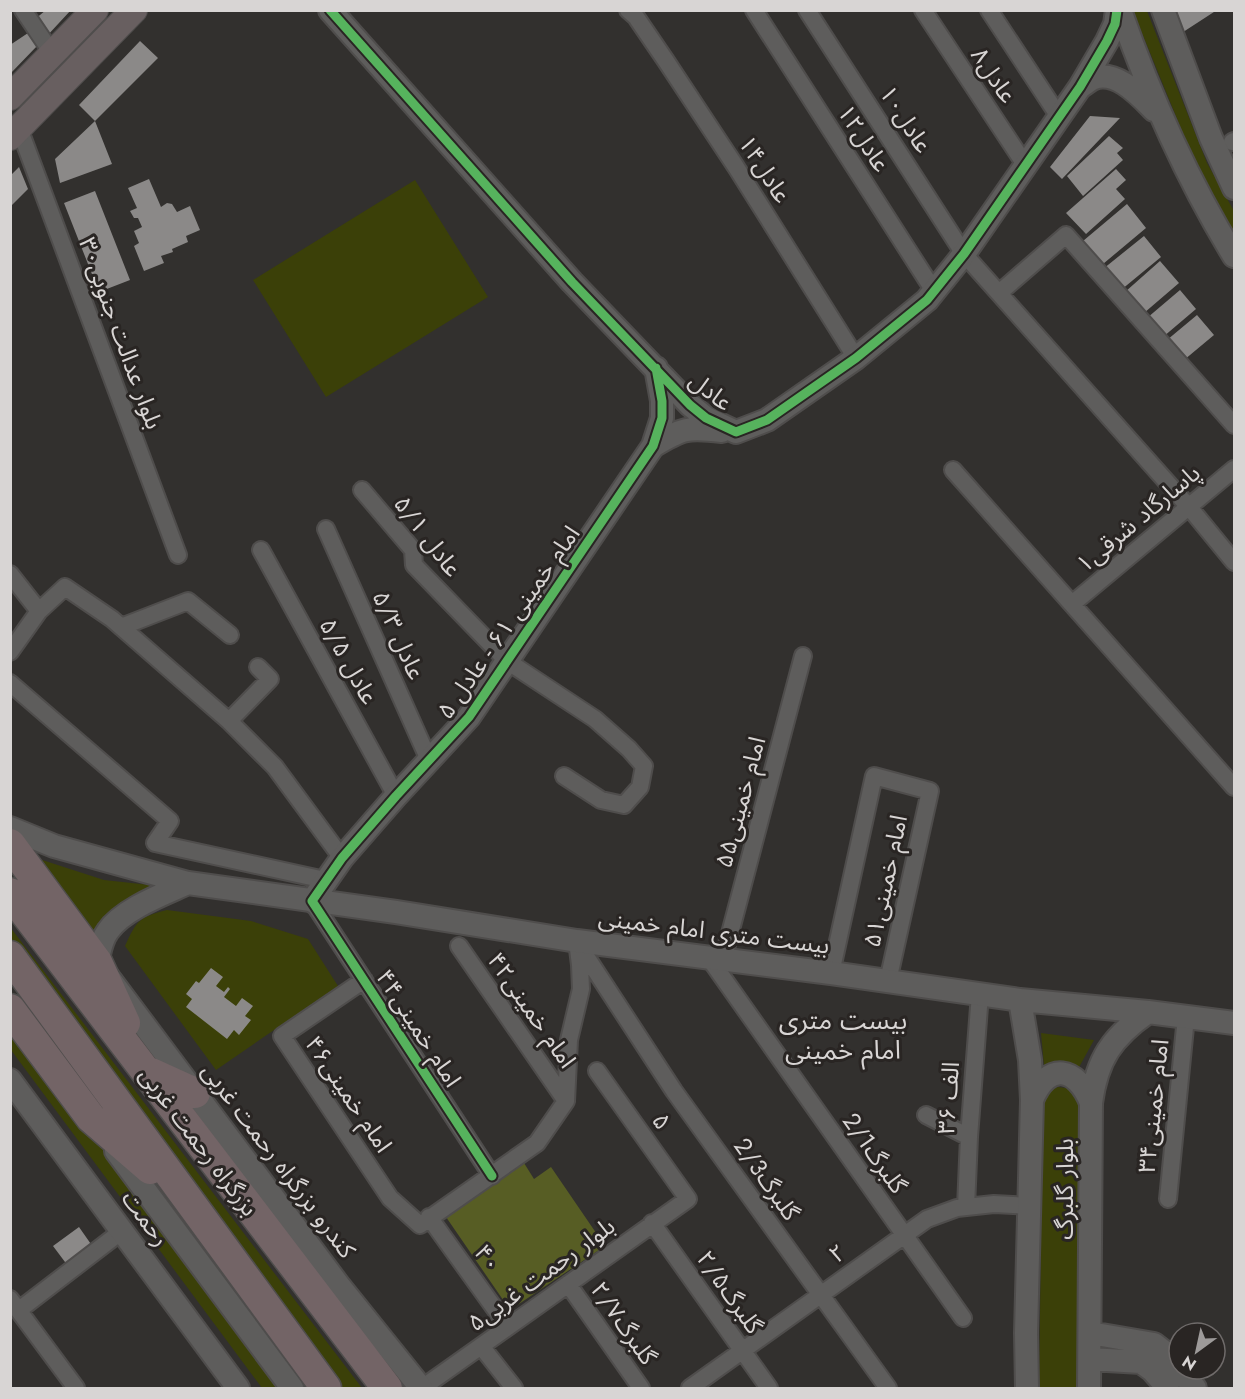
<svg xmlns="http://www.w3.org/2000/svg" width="1245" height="1399" viewBox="0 0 1245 1399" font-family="Jost,'Noto Sans Arabic',sans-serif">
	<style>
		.green { fill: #3b4008 }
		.forest { fill: #575d24 }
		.building { fill: #8b8988 }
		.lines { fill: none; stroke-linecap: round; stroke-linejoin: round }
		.street-casing { stroke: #4f4d4c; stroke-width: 20 }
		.secondary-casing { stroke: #4f4d4c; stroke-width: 26 }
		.primary-casing { stroke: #4f4d4c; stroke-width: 28 }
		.highway-casing { stroke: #4f4d4c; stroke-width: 33 }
		.street { stroke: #5e5d5c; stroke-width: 16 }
		.secondary { stroke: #5e5d5c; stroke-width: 22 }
		.primary { stroke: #685f60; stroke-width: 26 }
		.highway { stroke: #736466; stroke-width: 30 }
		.cycleway-casing { stroke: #292523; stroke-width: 13 }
		.cycleway { stroke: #56b35d; stroke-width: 9 }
		.labels { text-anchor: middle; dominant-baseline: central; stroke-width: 6; stroke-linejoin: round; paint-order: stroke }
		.street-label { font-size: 24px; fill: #d8d5d4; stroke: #292523 }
		.neighbourhood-label { font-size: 26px; fill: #d8d5d4; stroke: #292523 }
	</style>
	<rect width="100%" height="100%" fill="#32302e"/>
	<path class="green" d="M1133 11H1147L1207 163 1234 211V234L1200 175Z
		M415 180 488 297 326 397 253 280Z
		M36 858 104 880 159 886 124 904 91 934Z
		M167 910 251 921 308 939 338 986 216 1070 125 946C137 920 139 917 167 910Z
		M10 927 362 1388H339L11 943Z
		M16 1031 285 1388H262L11 1050V1036Z
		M1041 1033 1094 1040 1078 1069 1059 1064 1044 1065Z
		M1058 1087 1072 1089 1081 1098V1388H1039L1041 1241 1040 1100 1047 1092Z"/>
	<path class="forest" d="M524 1163 534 1179 551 1167 605 1246 510 1310 446 1217Z"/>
	<path class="building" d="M46 10H71L46 37 34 20Z
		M1170 10H1217L1177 36Z
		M28 33 37 46 10 74V45Z
		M140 41 158 58 95 121 79 105Z
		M1090 116 1120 118 1062 179 1050 167Z
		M95 121 112 164 60 183 55 159Z
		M1109 136 1123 148 1117 153 1123 160 1083 196 1067 176Z
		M19 167 28 189 10 207V176Z
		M1116 169 1126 180 1116 189 1125 199 1086 234 1066 213Z
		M149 179 161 207 167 203 172 204 177 212 190 206 200 230 186 236 188 242 172 249 173 252 161 256 164 263 144 271 134 246 139 243 134 231 142 227 138 218H134L130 211 137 208 128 188Z
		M95 191 130 280 99 292 64 203Z
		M1127 204 1146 228 1103 264 1083 241Z
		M1144 236 1161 257 1121 290 1103 269Z
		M1160 261 1179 283 1144 313 1125 292Z
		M1180 290 1196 309 1163 337 1147 318Z
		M1197 315 1214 335 1184 360 1167 340Z
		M211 968 223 977 216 986 224 992 228 987 230 989 224 997 236 1006 242 998 253 1006 245 1016 251 1020 239 1035 234 1030 227 1039 186 1007 192 999 186 994 196 981 199 983Z
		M79 1227 93 1247 68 1266 53 1246Z"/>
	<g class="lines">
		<defs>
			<path id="street" d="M23 10 52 53
				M628 10 636 17 666 61 736 167 856 358
				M754 10 934 291
				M807 10 964 254 1189 507 1234 562
				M923 10 1026 166
				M989 10 1060 118
				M19 128 178 555
				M1232 142 1234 141
				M999 293 1066 235 1234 425
				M953 470 1234 787
				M362 490 413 550 414 565 507 661 595 719 629 749 644 766 640 787 624 805 601 800 564 776
				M326 529 429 760
				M261 550 396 796
				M10 574 39 611
				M1072 604 1234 469
				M121 627 188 601 230 635
				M10 652 39 611 65 587 112 619 229 721 275 767 342 858
				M10 683 170 821 155 843 325 880
				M229 721 270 679 258 667
				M312 901 492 1176
				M459 946 566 1101
				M580 947 674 1091 888 1388
				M709 958 963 1318
				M723 960 803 656
				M831 973 874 776 930 791 888 981
				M364 980 282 1036 390 1198 420 1225 537 1143 566 1101 569 1040 581 989 580 965 577 941
				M926 1115 969 1137
				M1168 1199 1186 1017
				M966 1207 969 1137 980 994
				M429 1217 508 1327
				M652 1223 769 1388
				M568 1284 641 1388
				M10 1299 76 1388
				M19 1310 122 1231
				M481 1346 514 1388
				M422 1388 688 1199 597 1071
				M690 1388 927 1219 957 1208 994 1204 1031 1206"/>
			<path id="secondary" d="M330 10 572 282 690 405 706 418 736 432 767 420 856 358 927 300 964 254 1080 87 1107 41 1115 24 1117 10
				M1120 10C1150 96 1187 179 1234 256
				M1163 10 1211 138 1234 188
				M1080 87C1084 85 1088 81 1092 79 1115 68 1140 96 1154 110
				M653 446C683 428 687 427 722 431
				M10 828 54 846 188 883 396 912 577 941 831 973 1020 1000 1148 1012 1234 1023
				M188 883C164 894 123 909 108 931 101 940 100 951 97 962L340 1287 421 1388
				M312 901 342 858 396 796 469 717 653 446 662 418V401L656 368
				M1020 1000 1030 1060 1032 1100 1026 1333 1027 1388
				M10 1080 238 1388
				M1032 1100C1048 1061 1077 1067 1091 1103
				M116 1151 292 1388
				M1090 1333 1154 1344 1163 1351 1195 1388
				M1090 1359 1141 1362 1152 1370 1168 1388
				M1089 1388 1091 1103C1097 1059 1112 1037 1148 1012"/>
			<path id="primary" d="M10 97 95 10
				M10 137 134 10"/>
			<path id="highway" d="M10 844 97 962 125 1023
				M10 893 387 1388
				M10 956 326 1388
				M10 1009 91 1118 150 1169
				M151 1073 195 1093"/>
		</defs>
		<use href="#street" class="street-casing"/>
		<use href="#secondary" class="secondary-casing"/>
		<use href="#primary" class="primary-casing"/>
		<use href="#highway" class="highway-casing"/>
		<use href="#street" class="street"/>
		<use href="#secondary" class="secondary"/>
		<use href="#primary" class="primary"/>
		<use href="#highway" class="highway"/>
		<defs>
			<path id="cycleway" d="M330 10 572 282 690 405 706 418 736 432 767 420 856 358 927 300 964 254 1080 87 1107 41 1115 24 1117 10
				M492 1176 312 901 342 858 396 796 469 717 653 446 662 418V401L656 368"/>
		</defs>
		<use href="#cycleway" class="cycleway-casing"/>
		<use href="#cycleway" class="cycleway"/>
	</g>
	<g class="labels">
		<g class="street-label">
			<text transform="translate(994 75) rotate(56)">۸عادل</text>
			<text transform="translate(906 119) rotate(57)">عادل۱۰</text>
			<text transform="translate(864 138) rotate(57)">عادل۱۲</text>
			<text transform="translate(765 169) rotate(57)">عادل۱۴</text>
			<text transform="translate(121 333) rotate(70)">بلوار عدالت جنوبی۳۰</text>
			<text transform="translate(711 391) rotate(38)">عادل</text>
			<text transform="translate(1138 518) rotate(-40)">پاسارگاد شرقی۱</text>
			<text transform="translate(428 536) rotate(53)">عادل ۵/۱</text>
			<text transform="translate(508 622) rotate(-55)">امام خمینی ۶۱ - عادل ۵</text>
			<text transform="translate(399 635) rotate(66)">عادل ۵/۳</text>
			<text transform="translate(349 661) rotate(61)">عادل ۵/۵</text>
			<text transform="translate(740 802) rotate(-75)">امام خمینی۵۵</text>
			<text transform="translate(885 881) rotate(-78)">امام خمینی۵۱</text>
			<text transform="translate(714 931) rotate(7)">بیست متری امام خمینی</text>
			<text transform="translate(532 1010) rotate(55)">امام خمینی۴۲</text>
			<text transform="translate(419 1028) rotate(57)">۴۴امام خمینی</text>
			<text transform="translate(349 1094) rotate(56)">امام خمینی۴۶</text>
			<text transform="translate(948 1098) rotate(-86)">۳۶ الف</text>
			<text transform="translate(1153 1106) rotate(-84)">امام خمینی۳۴</text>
			<text transform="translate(662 1121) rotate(55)">۵</text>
			<text transform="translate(199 1141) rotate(53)">بزرگراه رحمت غربی</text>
			<text transform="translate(875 1153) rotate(55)">2/1گلبرگ</text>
			<text transform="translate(279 1160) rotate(53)">کندرو بزرگراه رحمت غربی</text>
			<text transform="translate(767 1179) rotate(55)">2/3گلبرگ</text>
			<text transform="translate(1064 1189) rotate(-90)">بلوار گلبرگ</text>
			<text transform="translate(146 1218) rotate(54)">رحمت</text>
			<text transform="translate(837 1253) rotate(-35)">۲</text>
			<text transform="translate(488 1258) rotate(54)">۴۰</text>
			<text transform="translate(541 1274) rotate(-36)">بلوار رحمت غربی۵</text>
			<text transform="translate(730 1292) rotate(55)">گلبرگ۲/۵</text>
			<text transform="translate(624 1323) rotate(55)">گلبرگ۲/۷</text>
		</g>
		<g class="neighbourhood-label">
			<text x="843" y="1020">بیست متری<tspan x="843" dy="30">امام خمینی</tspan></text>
		</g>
	</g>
	<rect width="1245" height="1399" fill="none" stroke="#d8d5d4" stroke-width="24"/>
	<g transform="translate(1197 1351) rotate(213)"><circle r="28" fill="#292523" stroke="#6f6b6a" stroke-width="1.5"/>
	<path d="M0-4.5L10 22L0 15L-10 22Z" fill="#9e9b9a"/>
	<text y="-9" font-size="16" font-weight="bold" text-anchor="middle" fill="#d8d5d4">N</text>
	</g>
</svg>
